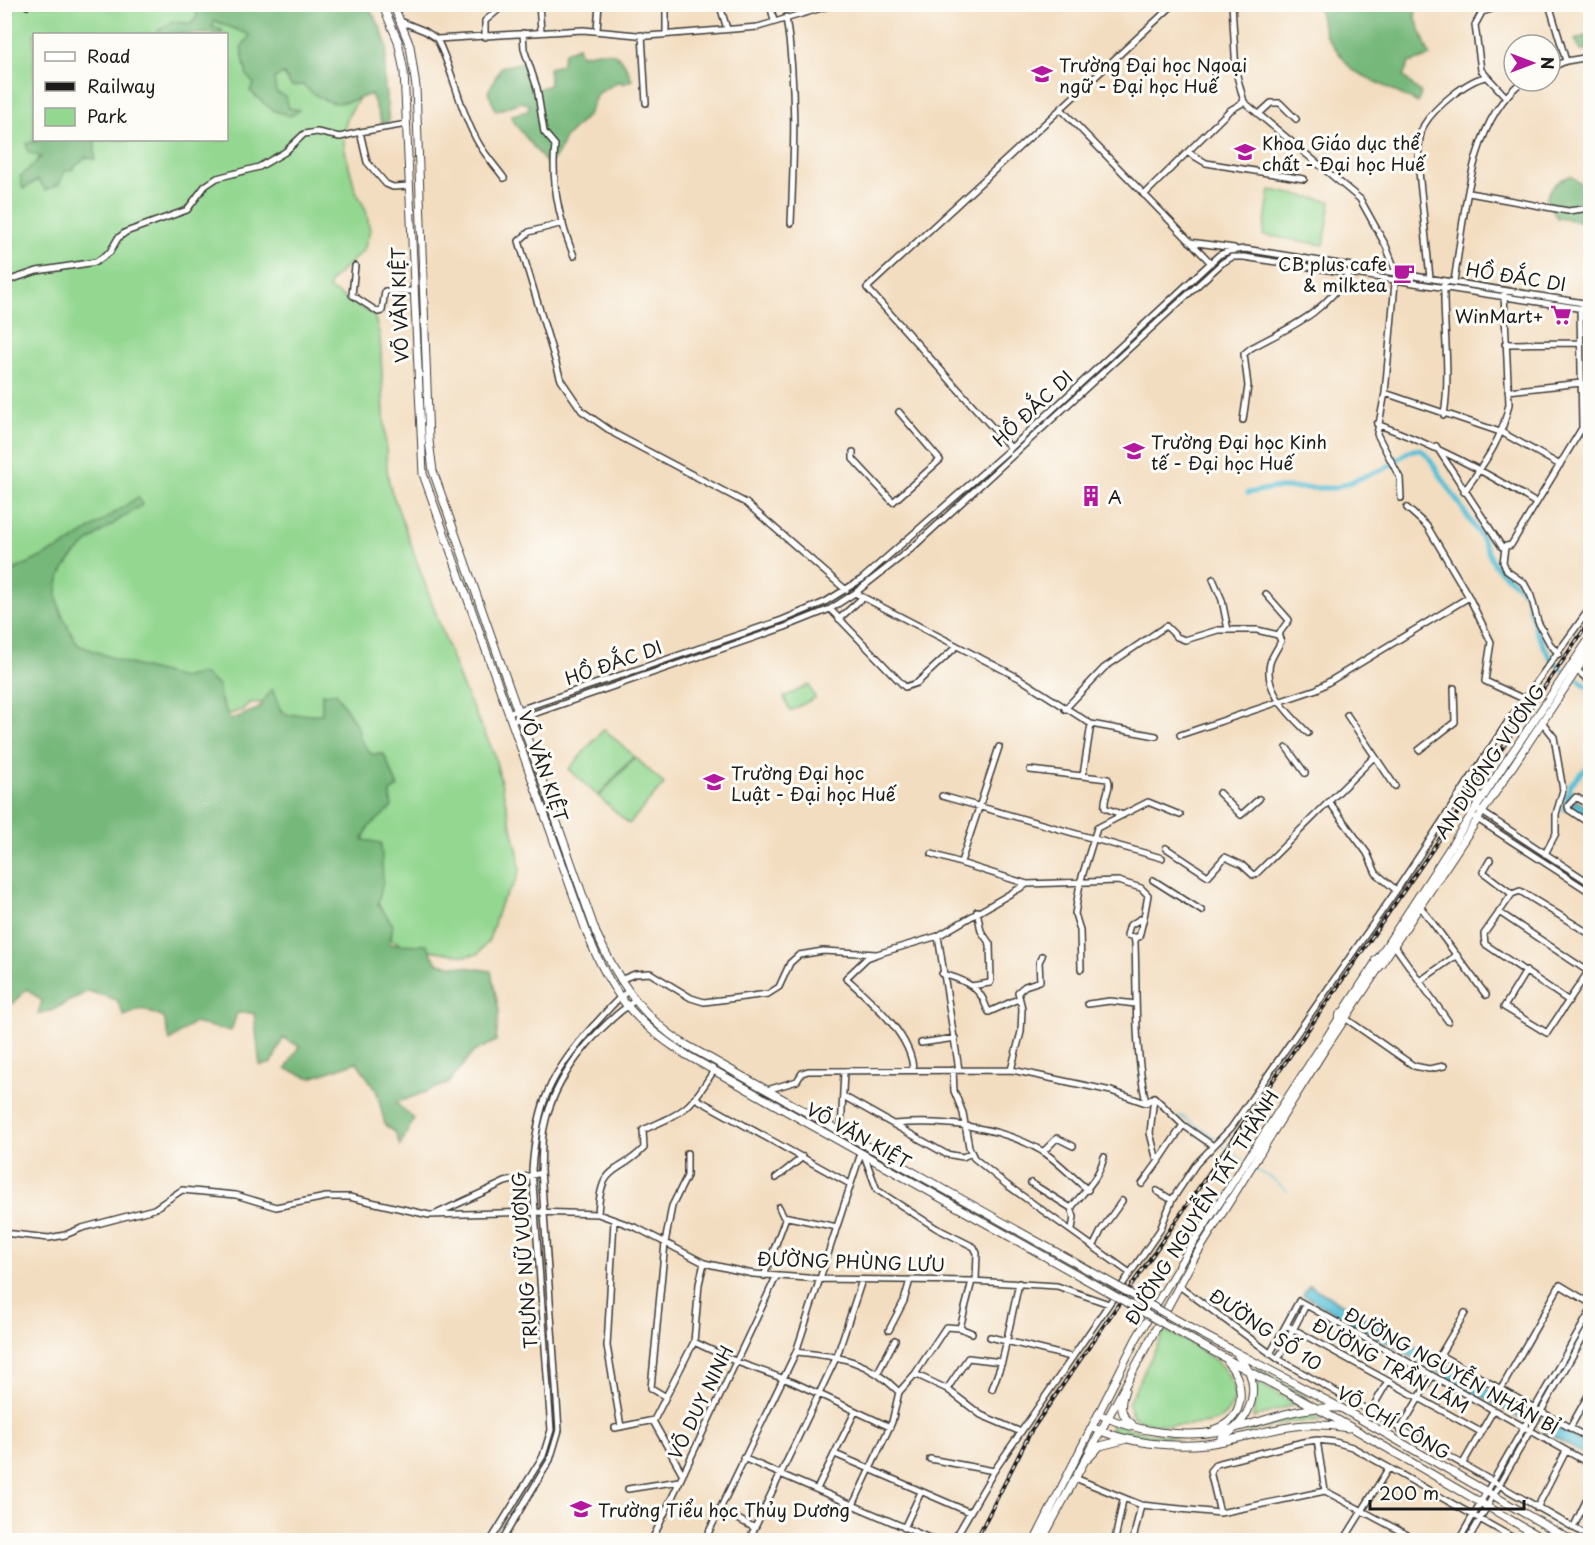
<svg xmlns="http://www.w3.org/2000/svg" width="1595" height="1545" viewBox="0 0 1595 1545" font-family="'Playpen Sans',sans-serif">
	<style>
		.green { fill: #93d790; stroke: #587a56; stroke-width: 1.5; fill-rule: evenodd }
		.forest { fill: #76b87a; stroke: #496a4b; stroke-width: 1.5 }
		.water { fill: #59c0d6; stroke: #3a6e79; stroke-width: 1.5 }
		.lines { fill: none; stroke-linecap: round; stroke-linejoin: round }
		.stream { stroke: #59c0d6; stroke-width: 1.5 }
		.canal { stroke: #59c0d6; stroke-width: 5 }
		.minor-casing { stroke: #3c3935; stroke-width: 8 }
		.major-casing { stroke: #3c3935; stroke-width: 9 }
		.highway-casing { stroke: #3c3935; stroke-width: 10 }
		.minor { stroke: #fff; stroke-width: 5 }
		.major { stroke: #fff; stroke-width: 7 }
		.highway { stroke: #fff; stroke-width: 8 }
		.rail-casing { stroke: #1c1c1c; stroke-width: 4 }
		.rail { stroke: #fdfcf7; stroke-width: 1.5; stroke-dasharray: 4.5; stroke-linecap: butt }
		.major-bridge-casing { stroke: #3c3935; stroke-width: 9; stroke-linecap: butt }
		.major-bridge { stroke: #fff; stroke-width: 7 }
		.labels { text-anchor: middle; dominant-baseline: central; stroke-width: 6; stroke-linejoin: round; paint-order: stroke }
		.poi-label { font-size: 18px; fill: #1c1c1c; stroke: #fdfcf7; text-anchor: start }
		.street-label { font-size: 18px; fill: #1c1c1c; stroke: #fdfcf7 }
	</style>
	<rect width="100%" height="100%" fill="#fdfcf7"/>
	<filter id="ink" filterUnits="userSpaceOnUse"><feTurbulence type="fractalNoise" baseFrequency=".0167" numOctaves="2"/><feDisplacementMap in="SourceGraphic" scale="12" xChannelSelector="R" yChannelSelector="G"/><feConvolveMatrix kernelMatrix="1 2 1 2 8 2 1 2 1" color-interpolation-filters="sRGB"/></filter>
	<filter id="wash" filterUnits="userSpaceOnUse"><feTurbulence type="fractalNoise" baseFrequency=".008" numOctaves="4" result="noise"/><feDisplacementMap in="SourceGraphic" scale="24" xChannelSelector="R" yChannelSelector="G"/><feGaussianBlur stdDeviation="1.35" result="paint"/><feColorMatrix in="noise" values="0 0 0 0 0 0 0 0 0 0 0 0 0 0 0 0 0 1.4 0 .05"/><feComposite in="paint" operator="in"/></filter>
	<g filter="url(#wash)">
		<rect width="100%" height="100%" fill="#f3ddc0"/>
		<path class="green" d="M4 5H353L359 98 348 116 343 134 345 151 355 189 366 210 370 231 364 250 331 281 329 289 374 315 380 336 387 469 390 487 461 683 494 753 518 853 520 870 514 885 501 902 489 940 478 954 465 956 401 945 379 932 373 857 289 715 268 702 249 703 242 710 228 715 89 655 63 636 27 584 5 565ZM34 34H226V140H34Z
			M1270 190 1331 201 1324 245 1263 235Z
			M809 685 815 698 790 711 784 697Z
			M604 729 634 756 598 796 569 769Z
			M635 757 664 784 629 824 599 797Z
			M1165 1330C1193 1346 1237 1363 1234 1400 1231 1408 1227 1415 1220 1419 1204 1428 1145 1428 1132 1415L1128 1404 1131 1397Z
			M1258 1368 1306 1396 1307 1399 1254 1371Z
			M1257 1382 1259 1383 1296 1404 1253 1418Z
			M1305 1412 1323 1421 1290 1422 1248 1432 1245 1430Z
			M1114 1424 1150 1434 1210 1436 1150 1438 1126 1436 1111 1430 1110 1427Z"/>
		<path class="forest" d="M196 5H367L380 26 387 47 384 78 389 121 382 124 371 94C340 106 328 108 303 85L291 86 284 74 274 78 276 92 286 97 289 108 299 110 291 116 272 110 250 91 254 84 247 76 241 48 250 35 215 21 212 27 222 30 220 34H158V31L172 21 191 24 197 17Z
			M1317 5H1417L1415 16 1430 56 1409 63 1403 76 1421 93 1418 103 1352 70 1326 36Z
			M1590 34V54H1589L1587 49 1581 51 1575 40Z
			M578 47 581 55C612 49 620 49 632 80L623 84 619 81 597 94 588 115 565 138 558 154 548 165 512 120V115L528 111 529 104 521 102 496 111 488 92 501 67 525 62 532 91 550 85 549 68 561 65 565 52Z
			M40 140H95V160L86 157 71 170 65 171 59 184 46 190 38 180 23 189 20 177 41 157 28 152 26 144Z
			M1571 176 1582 185 1590 182V216L1579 221 1557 218 1546 198C1551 187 1559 179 1571 176Z
			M138 497 142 505C112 525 48 559 58 602 61 617 71 632 78 645L126 663 182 678 202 673 219 686 220 698 230 720 258 709 272 689 283 715 322 714V694L336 693 358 727 360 739 371 754H384L398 787 390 792 392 807 368 828 363 840 381 843 383 881 378 904 393 925 390 944 427 945 437 963 491 971 499 1011 496 1041 472 1053 449 1083 396 1103 414 1119 400 1146 396 1133 385 1125 377 1092 357 1062 311 1078 286 1069 299 1046 283 1038 272 1063 260 1066 254 1013H237L231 1031 193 1023 170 1041 164 1018 142 1009 124 1016 117 1000 88 991 53 1010 38 1014 42 1001 27 989 12 1004 5 1006V566L10 572 66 545Z"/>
		<path class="water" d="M1576 800 1590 810V820L1571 807Z
			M1309 1285 1527 1412 1522 1420 1303 1295Z
			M1542 1419 1590 1446V1458L1538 1428Z"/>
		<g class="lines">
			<path class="stream" d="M1179 1115 1217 1139
				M1220 1143 1242 1160
				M1253 1169 1270 1177 1287 1191"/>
			<path class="canal" d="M1248 493 1273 488H1335L1386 468 1409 451 1420 449 1427 455 1481 537 1495 566 1526 593 1536 632 1551 659 1563 670
				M1579 680 1590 689
				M1564 809 1571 784 1590 764"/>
		</g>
	</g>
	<g filter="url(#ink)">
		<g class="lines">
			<defs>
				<path id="minor" d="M539 4 541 31
					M770 4 774 21
					M1232 4 1236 72 1244 102 1360 199 1386 246 1396 272 1385 393 1377 434 1400 478 1401 498
					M1549 4 1566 61
					M27 6 28 4
					M720 6 727 29
					M786 17C797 86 794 153 791 223
					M400 21 425 31 437 39 583 30 648 36 758 27 835 4
					M597 30 599 4
					M523 33 524 49 537 88 544 132 555 145C551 184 559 220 574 256
					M666 34V4
					M642 35 646 103
					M485 37V21L505 4
					M437 39C454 73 460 112 479 144 486 156 496 167 504 178
					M1550 68 1566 61 1590 57
					M1505 96 1481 70 1475 25 1482 12 1508 4
					M1062 110 1211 263
					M1259 114 1271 103H1280L1296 119
					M360 132 407 124
					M1189 153 1206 163 1304 179
					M1469 193 1568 211 1590 208
					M1144 195 1229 111 1244 102
					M563 223 529 232 519 241 561 380 582 411 615 434 746 503 846 590
					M1190 242 1234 248
					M355 266 352 295 378 312 382 311 385 291H414
					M1430 278 1418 162C1419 150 1418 136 1424 125 1434 108 1467 80 1486 77
					M1454 281C1465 218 1468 122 1523 81
					M4 282 37 271 96 262 110 252 118 238 126 232 187 210 205 186 217 178 259 167 285 152 304 134 317 132 340 137 360 132 367 162 386 184 393 187 409 186
					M1444 284C1443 328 1451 372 1444 415
					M1505 344 1580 343
					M1508 391 1581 383
					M1385 393 1503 433 1560 465
					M1243 420 1248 386 1244 354 1251 348C1292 326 1324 314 1349 273
					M1377 424C1438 447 1481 469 1536 503
					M1436 446 1502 547 1511 545 1582 428 1580 308
					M1011 448 867 288 1174 4
					M853 452V459L893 502 940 460 899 412
					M1464 492C1485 462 1502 440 1509 404L1504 294
					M1505 548 1503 562 1507 571 1524 583 1531 596 1538 622 1550 644 1559 654
					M1213 579 1222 600 1228 630
					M855 593 1019 678 1091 724 1156 736
					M1266 594 1289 620 1278 635
					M1469 597 1491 642 1485 681 1526 700
					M830 609 905 687 917 683 957 646
					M839 619 862 598
					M1578 671 1590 682
					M1065 709 1104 668 1166 626 1177 637 1185 640 1218 630H1257L1278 635 1281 641C1278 648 1272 656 1270 663 1263 691 1291 716 1308 733
					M510 713 782 620 825 602 862 579 1011 448 1219 255 1229 251 1245 249 1590 304
					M1347 715 1395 786
					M513 721 785 627 830 609 855 593 911 549 1222 263 1232 257H1244L1590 310
					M1542 722 1554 737 1563 790 1556 814V833L1545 854
					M1180 735 1317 689 1469 597 1427 526 1407 508
					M1287 748 1305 773
					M1419 750 1455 722 1454 688
					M1030 770 1108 779C1112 788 1103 797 1105 808L1123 815
					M1083 775 1091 724
					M1219 793 1241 815 1259 799
					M942 796 1162 858
					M1330 803 1367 853 1376 873 1396 890
					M1590 805 1576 797 1568 806 1569 810 1590 824
					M1479 810 1590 883
					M1471 815 1590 892
					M1166 848 1208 876 1225 857 1242 865 1253 875 1256 874 1374 757
					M932 854 1027 884
					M1490 860 1483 872 1512 894
					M961 862 999 747
					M1153 880 1202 911
					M1420 906 1486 995
					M1499 912 1589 972
					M938 936 959 1070
					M1134 937H1139L1144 917
					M1394 945 1448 1021
					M875 955 867 958 846 978C871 1001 912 1035 913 1070
					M1081 969 1080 930 1075 914 1080 883 1097 828 1148 802 1180 815
					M1526 971 1504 1007 1547 1033 1590 969
					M942 974C958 978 975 984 983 999 985 1003 986 1008 989 1012L1018 999
					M620 980 635 974 650 973 691 998 704 1002 768 994 779 987 790 963 799 955 823 951 877 954 938 936 1027 884 1118 881 1141 888 1148 895 1144 917 1130 925 1127 935 1134 937 1135 943C1137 1001 1134 1045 1146 1103
					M1420 981 1457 955
					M971 986 990 983 991 980 990 944 981 931 977 911
					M1569 1001 1485 944 1484 934 1512 894 1520 891 1590 934
					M1088 1004 1110 1001 1136 1004
					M1345 1018 1414 1066 1429 1069 1444 1066
					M921 1043 955 1038
					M953 1070 954 1091 963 1113 969 1147 974 1158 1007 1185 1130 1273
					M1011 1070 1021 1032 1022 1008 1018 992 1025 986 1040 981 1039 962 1042 956
					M767 1090 797 1081 802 1073 808 1071 1012 1070 1111 1091 1146 1103 1154 1097 1183 1125 1212 1145
					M843 1096 946 1154 963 1157 971 1153
					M1154 1097 1150 1133 1156 1157 1161 1158 1183 1125
					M697 1099 850 1184
					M894 1124C943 1120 999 1126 1042 1151 1058 1161 1073 1178 1088 1190
					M841 1131 844 1072
					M1043 1152 1057 1138 1073 1146
					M864 1155 877 1190 936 1228 974 1247 977 1253 976 1281
					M776 1178 803 1157
					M1031 1183 1071 1208
					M1142 1184 1161 1158
					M1157 1191 1172 1200
					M779 1207 783 1216 837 1227
					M436 1214 505 1182 541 1173
					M598 1214C601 1162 616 1177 644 1148L643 1130C684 1112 690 1110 714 1070
					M614 1221 607 1346 621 1427
					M1072 1229 1074 1217 1071 1208C1084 1191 1099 1179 1104 1157
					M4 1233 49 1238 65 1235 82 1228 154 1209 182 1190 236 1195 276 1207 326 1197H349L429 1215 536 1212 598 1214 637 1228 704 1263 753 1274 821 1279 972 1281 1057 1286 1109 1304
					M1093 1247 1102 1229 1122 1201
					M764 1276 786 1217
					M1178 1285 1278 1359 1590 1537
					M1465 1313 1440 1355 1590 1439
					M1286 1325 1481 1432
					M960 1328 972 1333
					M889 1330 904 1301 910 1280
					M990 1337 1071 1357
					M694 1342 737 1362 793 1382 890 1427
					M796 1352C841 1357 866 1359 899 1392
					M1270 1354 1299 1301 1590 1464
					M1278 1359 1306 1305
					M878 1372 895 1340
					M915 1374 946 1327 960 1328 972 1281
					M947 1389 968 1358 1002 1362
					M992 1389 1002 1362 1019 1283
					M1501 1389 1560 1285 1590 1303
					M666 1397 651 1388 665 1243 672 1206 687 1176V1153
					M1370 1412 1388 1381
					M653 1421 682 1473
					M615 1428 654 1420 694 1342 699 1284 704 1263
					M1570 1428 1590 1392
					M1400 1430 1432 1376
					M1317 1440 1325 1491
					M835 1454 969 1512
					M743 1458 934 1540
					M930 1459 994 1471
					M1462 1465 1493 1411
					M1075 1478 1141 1505 1220 1513 1325 1491 1417 1540
					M628 1489 679 1481
					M817 1489 855 1412
					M853 1505 892 1422 899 1392 915 1374 947 1389 981 1415 1021 1432
					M1537 1508 1566 1451
					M719 1509 755 1528
					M1220 1513 1210 1471 1216 1464 1303 1442 1317 1440 1335 1442 1352 1447 1517 1540
					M904 1528 921 1492
					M1573 1528 1590 1493
					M491 1540 543 1456 551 1430 532 1170C537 1103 549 1075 594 1025 605 1014 614 1001 627 992
					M502 1540 550 1460 559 1430 541 1170C542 1156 541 1141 544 1128 554 1077 593 1031 634 1001
					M652 1540 776 1277
					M705 1540 796 1352 861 1153
					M749 1540 837 1356 862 1280
					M954 1540 994 1471 1160 1230 1172 1200 1196 1164 1231 1128 1398 888 1509 720 1590 608
					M1115 1540 1123 1500
					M1133 1540 1141 1505
					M1311 1540H1319
					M1344 1540 1388 1469
					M1459 1540 1590 1312
					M1468 1540 1590 1325"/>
				<path id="major" d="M382 4 398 41 404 72 423 474 588 936C611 992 632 1020 683 1053L1085 1279
					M393 4 410 46 416 87 429 441 433 471 596 933C617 978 639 1014 681 1042L1090 1271
					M1200 1333 1341 1408 1571 1540
					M1196 1342 1356 1430 1545 1540
					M1125 1390C1120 1403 1119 1415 1132 1424
					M1103 1416C1137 1432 1183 1438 1221 1431 1263 1424 1293 1405 1338 1408
					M1096 1429C1129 1443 1171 1448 1206 1444 1260 1437 1290 1417 1348 1428
					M1215 1429C1245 1420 1247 1384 1228 1363
					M1221 1438C1252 1422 1265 1383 1238 1356
					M1088 1459 1100 1446 1124 1440
					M1035 1540 1136 1339 1186 1254 1507 760 1590 638
					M1042 1540 1193 1260 1325 1049 1590 650"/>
				<path id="highway" d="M1376 960 1382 964
					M1340 1015 1345 1018"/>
			</defs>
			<use href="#minor" class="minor-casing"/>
			<use href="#major" class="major-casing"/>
			<use href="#highway" class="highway-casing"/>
			<use href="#minor" class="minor"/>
			<use href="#major" class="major"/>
			<use href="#highway" class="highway"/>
			<defs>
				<path id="rail" d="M976 1540 1031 1431 1590 621"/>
			</defs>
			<use href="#rail" class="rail-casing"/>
			<use href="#rail" class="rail"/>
			<defs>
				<path id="major-bridge" d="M1090 1271 1200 1333
					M1085 1279 1196 1342"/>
			</defs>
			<use href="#major-bridge" class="major-bridge-casing"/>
			<use href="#major-bridge" class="major-bridge"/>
		</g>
	</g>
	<defs>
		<symbol id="university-bare" viewBox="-9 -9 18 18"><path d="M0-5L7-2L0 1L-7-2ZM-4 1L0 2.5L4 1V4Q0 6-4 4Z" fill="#b5179e" stroke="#fdfcf7" stroke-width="2.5" paint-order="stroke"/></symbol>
		<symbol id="cafe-bare" viewBox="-9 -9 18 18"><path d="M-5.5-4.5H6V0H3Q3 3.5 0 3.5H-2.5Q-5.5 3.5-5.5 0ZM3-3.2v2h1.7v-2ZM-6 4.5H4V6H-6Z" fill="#b5179e" stroke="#fdfcf7" stroke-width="2.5" paint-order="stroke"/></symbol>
		<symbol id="supermarket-bare" viewBox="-9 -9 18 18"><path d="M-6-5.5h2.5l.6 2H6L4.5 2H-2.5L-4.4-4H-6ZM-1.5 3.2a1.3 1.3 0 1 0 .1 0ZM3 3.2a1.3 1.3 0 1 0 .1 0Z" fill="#b5179e" stroke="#fdfcf7" stroke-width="2.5" paint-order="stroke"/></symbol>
		<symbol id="building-bare" viewBox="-9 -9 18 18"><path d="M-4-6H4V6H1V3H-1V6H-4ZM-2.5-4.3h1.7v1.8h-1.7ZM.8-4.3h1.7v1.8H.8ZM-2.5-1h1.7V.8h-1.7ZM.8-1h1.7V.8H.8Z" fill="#b5179e" stroke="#fdfcf7" stroke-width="2.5" paint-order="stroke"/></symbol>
		<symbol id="school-bare" viewBox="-9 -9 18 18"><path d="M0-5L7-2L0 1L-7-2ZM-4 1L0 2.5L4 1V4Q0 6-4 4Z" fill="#b5179e" stroke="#fdfcf7" stroke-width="2.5" paint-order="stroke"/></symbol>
	</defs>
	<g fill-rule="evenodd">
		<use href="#university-bare" x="1027" y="59" width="30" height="30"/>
		<use href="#university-bare" x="1230" y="137" width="30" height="30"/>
		<use href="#cafe-bare" x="1389" y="258" width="30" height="30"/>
		<use href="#supermarket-bare" x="1546" y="300" width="30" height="30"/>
		<use href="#university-bare" x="1119" y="436" width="30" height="30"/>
		<use href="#building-bare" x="1076" y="481" width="30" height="30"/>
		<use href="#university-bare" x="699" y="767" width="30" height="30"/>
		<use href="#school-bare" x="566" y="1494" width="30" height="30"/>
	</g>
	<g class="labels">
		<g class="poi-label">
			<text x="1059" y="64">Trường Đại học Ngoại<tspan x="1059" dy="21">ngữ - Đại học Huế</tspan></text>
			<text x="1262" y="142">Khoa Giáo dục thể<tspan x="1262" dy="21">chất - Đại học Huế</tspan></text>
			<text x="1387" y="263" text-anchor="end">CB plus cafe<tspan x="1387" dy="21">&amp; milktea</tspan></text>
			<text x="1544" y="315" text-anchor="end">WinMart+</text>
			<text x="1151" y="441">Trường Đại học Kinh<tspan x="1151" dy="21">tế - Đại học Huế</tspan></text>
			<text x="1108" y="496">A</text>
			<text x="731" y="772">Trường Đại học<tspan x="731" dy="21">Luật - Đại học Huế</tspan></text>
			<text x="598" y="1509">Trường Tiểu học Thủy Dương</text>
		</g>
		<g class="street-label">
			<text transform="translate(1516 276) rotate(9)">HỒ ĐẮC DI</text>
			<text transform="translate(399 305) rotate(-92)">VÕ VĂN KIỆT</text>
			<text transform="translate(1032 408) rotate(-43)">HỒ ĐẮC DI</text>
			<text transform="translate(613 662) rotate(-19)">HỒ ĐẮC DI</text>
			<text transform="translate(1489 761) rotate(-56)">AN DƯƠNG VƯƠNG</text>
			<text transform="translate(544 766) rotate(71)">VÕ VĂN KIỆT</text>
			<text transform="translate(859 1135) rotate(29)">VÕ VĂN KIỆT</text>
			<text transform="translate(1201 1207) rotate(-58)">ĐƯỜNG NGUYỄN TẤT THÀNH</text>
			<text transform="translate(524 1260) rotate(-94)">TRƯNG NỮ VƯƠNG</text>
			<text transform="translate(851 1261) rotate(2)">ĐƯỜNG PHÙNG LƯU</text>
			<text transform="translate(1266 1329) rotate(34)">ĐƯỜNG SỐ 10</text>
			<text transform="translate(1391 1365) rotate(29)">ĐƯỜNG TRẦN LÃM</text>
			<text transform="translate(1452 1370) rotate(29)">ĐƯỜNG NGUYỄN NHÂN BỈ</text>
			<text transform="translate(700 1402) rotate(-64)">VÕ DUY NINH</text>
			<text transform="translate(1394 1422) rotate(30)">VÕ CHÍ CÔNG</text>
		</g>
	</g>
	<rect width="1595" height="1545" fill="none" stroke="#fdfcf7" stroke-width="24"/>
	<rect x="33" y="33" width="195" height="108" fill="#fdfcf7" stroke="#a3a29f" stroke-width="1.5"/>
	<rect x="45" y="52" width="30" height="9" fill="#ffffff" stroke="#a3a29f" stroke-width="1.5"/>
	<text x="87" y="63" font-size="18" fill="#1c1c1c">Road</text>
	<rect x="45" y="82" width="30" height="9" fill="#1c1c1c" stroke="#a3a29f" stroke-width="1.5"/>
	<text x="87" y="93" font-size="18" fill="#1c1c1c">Railway</text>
	<rect x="45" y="108" width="30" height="18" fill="#93d790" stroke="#a3a29f" stroke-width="1.5"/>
	<text x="87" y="123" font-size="18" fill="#1c1c1c">Park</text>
	<g transform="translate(1532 63) rotate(90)"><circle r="28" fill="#fdfcf7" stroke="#a3a29f" stroke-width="1.5"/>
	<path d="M0-4.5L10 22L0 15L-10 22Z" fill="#b5179e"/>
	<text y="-9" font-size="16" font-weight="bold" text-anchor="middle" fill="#1c1c1c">N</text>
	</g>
	<path d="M1370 1500v9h154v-9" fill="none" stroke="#1c1c1c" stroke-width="3"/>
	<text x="1379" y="1500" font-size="18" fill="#1c1c1c" stroke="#fdfcf7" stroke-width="4.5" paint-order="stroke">200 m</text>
</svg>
